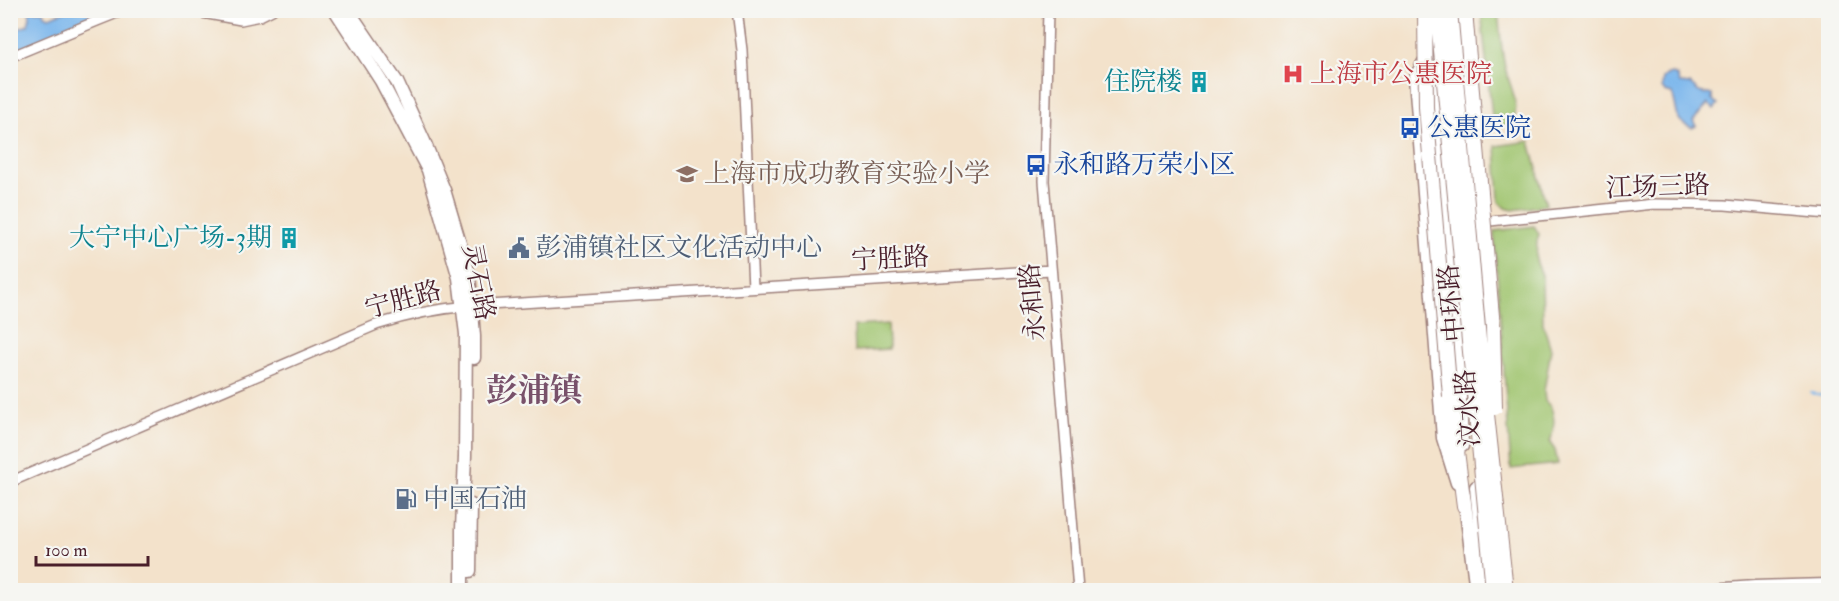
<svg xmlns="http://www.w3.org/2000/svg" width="1839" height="601" viewBox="0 0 1839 601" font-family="'IM FELL Double Pica','Noto Serif SC',serif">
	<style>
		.green { fill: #a0c56f; stroke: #75724d; stroke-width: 1.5 }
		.water { fill: #7ab6ec; stroke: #626a8c; stroke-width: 1.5 }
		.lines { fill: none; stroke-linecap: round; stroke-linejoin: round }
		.stream { stroke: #7ab6ec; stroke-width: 2 }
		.minor-casing { stroke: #9e807b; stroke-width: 12 }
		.major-casing { stroke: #9e807b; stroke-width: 15 }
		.highway-casing { stroke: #9e807b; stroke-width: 16 }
		.minor { stroke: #fff; stroke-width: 9 }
		.major { stroke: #fff; stroke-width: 12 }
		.highway { stroke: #fff; stroke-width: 14 }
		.highway-bridge-casing { stroke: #9e807b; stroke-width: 16; stroke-linecap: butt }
		.highway-bridge { stroke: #fff; stroke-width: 14 }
		.labels { text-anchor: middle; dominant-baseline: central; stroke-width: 4.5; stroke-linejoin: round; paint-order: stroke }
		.health-label { font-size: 26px; fill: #be3a42; stroke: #f6f6f2; text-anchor: start }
		.culture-label { font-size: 26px; fill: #0d838f; stroke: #f6f6f2; text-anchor: end }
		.transit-label { font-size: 26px; fill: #164399; stroke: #f6f6f2; text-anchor: start }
		.education-label { font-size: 26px; fill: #785e54; stroke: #f6f6f2; text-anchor: start }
		.street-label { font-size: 26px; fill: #4a1f2b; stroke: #f6f6f2 }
		.service-label { font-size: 26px; fill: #4e5e75; stroke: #f6f6f2; text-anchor: start }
		.district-label { font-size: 32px; font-weight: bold; fill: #78516a; stroke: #f6f6f2 }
	</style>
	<rect width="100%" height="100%" fill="#f6f6f2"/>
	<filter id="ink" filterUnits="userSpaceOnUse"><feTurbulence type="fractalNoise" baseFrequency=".0167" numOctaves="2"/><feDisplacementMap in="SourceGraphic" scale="12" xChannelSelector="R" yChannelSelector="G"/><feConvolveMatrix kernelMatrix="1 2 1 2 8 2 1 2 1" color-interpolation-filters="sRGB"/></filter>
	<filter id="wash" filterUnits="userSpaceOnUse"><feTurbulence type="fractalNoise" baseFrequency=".008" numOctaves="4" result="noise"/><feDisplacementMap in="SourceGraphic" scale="24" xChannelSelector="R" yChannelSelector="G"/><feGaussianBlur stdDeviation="1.35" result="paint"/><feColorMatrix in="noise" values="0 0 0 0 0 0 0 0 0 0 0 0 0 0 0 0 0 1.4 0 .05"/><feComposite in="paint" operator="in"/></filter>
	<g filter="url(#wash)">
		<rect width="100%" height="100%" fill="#f3e2cb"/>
		<path class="green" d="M1481 11H1498C1500 29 1501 49 1505 67 1508 82 1520 102 1514 118 1510 127 1502 126 1493 126Z
			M1530 141 1546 205 1513 210 1505 208 1499 202 1496 146Z
			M1534 226 1539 234 1537 241 1536 261 1542 275 1543 324 1551 349 1544 391 1545 401C1558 411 1554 429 1550 443L1555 450 1558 464 1511 469 1494 231Z
			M888 324 889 349 855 351 854 326Z"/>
		<path class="water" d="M29 11H44L45 15 49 17 65 11H115L11 55 10 32 28 25 30 17Z
			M1673 74 1677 76 1680 83 1690 84 1699 92 1712 95V100L1718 104 1714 109 1708 104 1693 121 1696 126 1692 128C1672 121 1679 109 1672 94L1665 92 1662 88 1663 78 1667 75Z"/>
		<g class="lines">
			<path class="stream" d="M1811 393 1828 396"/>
		</g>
	</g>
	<g filter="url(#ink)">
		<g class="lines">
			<defs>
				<path id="minor" d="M177 10 197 12 241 20 260 16 272 10
					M737 10 742 50 753 288
					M1048 10 1044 181 1078 590
					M10 57 97 21 122 11 129 10
					M1490 221 1654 204 1725 205 1828 214
					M10 482 376 325C407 315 439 308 472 306L1051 270"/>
				<path id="major" d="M335 10 381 81 428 170 459 278 466 334 465 456 462 529V590
					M348 10 397 82 424 141 444 190 469 274 474 336V358
					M1458 10 1462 49
					M1431 33 1459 372 1462 446
					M1427 56 1415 78 1443 438 1457 483
					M1482 272 1488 365
					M1476 487 1486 590
					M1464 496 1476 590
					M470 571 471 505
					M1712 590 1755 587 1828 585"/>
				<path id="highway" d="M1465 10 1469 58
					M1450 396 1464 506"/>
			</defs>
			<use href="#minor" class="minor-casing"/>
			<use href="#major" class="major-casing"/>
			<use href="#highway" class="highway-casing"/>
			<use href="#minor" class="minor"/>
			<use href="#major" class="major"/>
			<use href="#highway" class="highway"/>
			<defs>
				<path id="highway-bridge" d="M1425 10 1426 107 1450 396
					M1437 10 1493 590
					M1450 10 1479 340 1506 590
					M1469 58 1493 327 1495 408"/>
			</defs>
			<use href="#highway-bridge" class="highway-bridge-casing"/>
			<use href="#highway-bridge" class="highway-bridge"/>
		</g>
	</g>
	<defs>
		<symbol id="hospital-bare" viewBox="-9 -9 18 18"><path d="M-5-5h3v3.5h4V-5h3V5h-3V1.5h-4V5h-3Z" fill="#e0444e" stroke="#f6f6f2" stroke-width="2.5" paint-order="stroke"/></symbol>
		<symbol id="building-bare" viewBox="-9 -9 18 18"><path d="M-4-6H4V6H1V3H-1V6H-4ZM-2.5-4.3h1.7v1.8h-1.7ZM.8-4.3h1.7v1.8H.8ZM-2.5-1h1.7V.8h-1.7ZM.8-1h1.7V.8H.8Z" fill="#0f9aa8" stroke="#f6f6f2" stroke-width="2.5" paint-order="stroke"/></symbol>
		<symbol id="bus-bare" viewBox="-9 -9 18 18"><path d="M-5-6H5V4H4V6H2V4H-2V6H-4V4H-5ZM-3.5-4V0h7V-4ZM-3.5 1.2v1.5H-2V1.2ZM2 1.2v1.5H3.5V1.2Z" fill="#1a4fb4" stroke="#f6f6f2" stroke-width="2.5" paint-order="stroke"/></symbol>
		<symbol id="school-bare" viewBox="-9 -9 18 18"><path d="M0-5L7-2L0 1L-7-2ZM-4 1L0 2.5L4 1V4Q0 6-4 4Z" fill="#8d6e63" stroke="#f6f6f2" stroke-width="2.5" paint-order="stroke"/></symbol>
		<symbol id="civic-bare" viewBox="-9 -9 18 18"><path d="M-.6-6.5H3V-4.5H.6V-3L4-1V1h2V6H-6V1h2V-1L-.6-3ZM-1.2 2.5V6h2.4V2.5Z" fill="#5c6f8a" stroke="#f6f6f2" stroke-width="2.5" paint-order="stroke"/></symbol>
		<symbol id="fuel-bare" viewBox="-9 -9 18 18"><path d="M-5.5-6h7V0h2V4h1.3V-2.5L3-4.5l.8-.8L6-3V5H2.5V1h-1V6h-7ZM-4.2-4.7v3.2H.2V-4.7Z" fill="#5c6f8a" stroke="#f6f6f2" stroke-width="2.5" paint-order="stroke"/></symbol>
	</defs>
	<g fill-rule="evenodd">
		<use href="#hospital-bare" x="1278" y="59" width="30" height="30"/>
		<use href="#building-bare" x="1184" y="67" width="30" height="30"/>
		<use href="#bus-bare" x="1395" y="113" width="30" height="30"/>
		<use href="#bus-bare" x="1021" y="150" width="30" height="30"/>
		<use href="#school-bare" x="672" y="159" width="30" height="30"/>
		<use href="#building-bare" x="274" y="223" width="30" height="30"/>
		<use href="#civic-bare" x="504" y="233" width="30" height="30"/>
		<use href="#fuel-bare" x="391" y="484" width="30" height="30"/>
	</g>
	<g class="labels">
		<g class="health-label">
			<text x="1310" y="74">上海市公惠医院</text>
		</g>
		<g class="culture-label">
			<text x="1182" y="82">住院楼</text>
			<text x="272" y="238">大宁中心广场-3期</text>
		</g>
		<g class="transit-label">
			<text x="1427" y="128">公惠医院</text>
			<text x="1053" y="165">永和路万荣小区</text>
		</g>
		<g class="education-label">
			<text x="704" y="174">上海市成功教育实验小学</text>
		</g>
		<g class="street-label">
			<text transform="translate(1658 187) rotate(-2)">江场三路</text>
			<text transform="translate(890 259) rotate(-3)">宁胜路</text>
			<text transform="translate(478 282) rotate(79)">灵石路</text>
			<text transform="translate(403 300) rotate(-15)">宁胜路</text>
			<text transform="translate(1033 302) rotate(-95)">永和路</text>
			<text transform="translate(1452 303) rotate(-95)">中环路</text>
			<text transform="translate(1468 408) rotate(-94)">汶水路</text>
		</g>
		<g class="service-label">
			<text x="536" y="248">彭浦镇社区文化活动中心</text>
			<text x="423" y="499">中国石油</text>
		</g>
		<g class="district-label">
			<text x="534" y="391">彭浦镇</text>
		</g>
	</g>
	<rect width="1839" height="601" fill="none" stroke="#f6f6f2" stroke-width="36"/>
	<path d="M36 556v9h112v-9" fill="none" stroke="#4a1f2b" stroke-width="3"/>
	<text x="45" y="556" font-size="18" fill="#4a1f2b" stroke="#f6f6f2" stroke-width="4.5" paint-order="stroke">100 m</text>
</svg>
